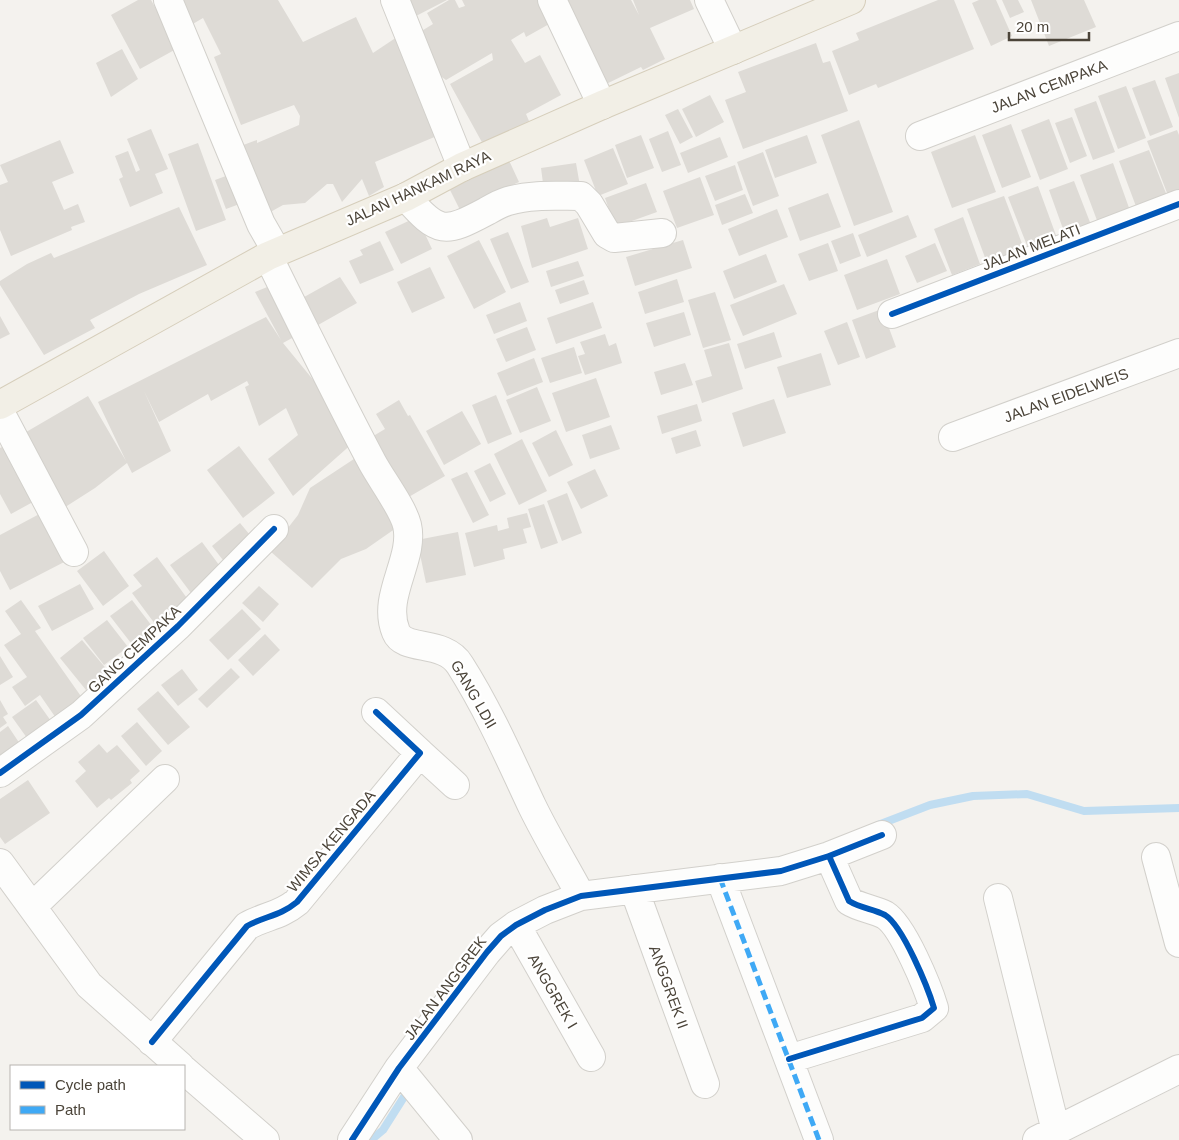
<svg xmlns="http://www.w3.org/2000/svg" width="1179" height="1140" viewBox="0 0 1179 1140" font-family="Helvetica,sans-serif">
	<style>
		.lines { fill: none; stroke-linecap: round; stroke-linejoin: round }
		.stream { stroke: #c0ddf1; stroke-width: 8 }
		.building { fill: #dedbd6 }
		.minor-casing { stroke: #d2d0cb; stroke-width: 30 }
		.major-casing { stroke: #d6cebb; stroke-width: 30 }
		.minor { stroke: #fdfdfc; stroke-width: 28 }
		.major { stroke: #f2efe6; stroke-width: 28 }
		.quiet { stroke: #3fa9f5; stroke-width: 5; stroke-dasharray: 10 5; stroke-linecap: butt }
		.cycleway-casing { stroke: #fff; stroke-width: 9 }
		.cycleway { stroke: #0057b8; stroke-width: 6 }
		.labels { text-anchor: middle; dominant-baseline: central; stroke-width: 4.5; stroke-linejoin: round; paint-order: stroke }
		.street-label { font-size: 15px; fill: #4b4439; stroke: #fff }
	</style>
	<rect width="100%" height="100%" fill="#f4f2ee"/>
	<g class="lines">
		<path class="stream" d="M878 825 930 805 973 796 1027 794 1084 811 1179 808
			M371 1140 383 1130 409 1089"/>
	</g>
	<path class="building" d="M138 0H151L178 48 140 69 111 15Z
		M183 0H278L303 42 356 17 373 53 403 33 444 133 375 162 384 187 369 196 362 179 342 202 333 184H327L305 203 283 205 265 215 238 147 257 140V143L299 125 300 116 294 105 241 125 214 57 221 54 203 18 191 25 178 3Z
		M408 0H447L416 16Z
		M449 0H455L459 8 465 6 462 0H539L551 23 526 37 524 32 511 40 525 63 540 55 561 95 526 114 529 121 484 146 450 84 493 60 492 53 446 80 439 75 415 35 433 24 427 13Z
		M560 0H631L639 15 633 0H690L694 9 650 28 665 59 643 70 641 67 598 88Z
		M938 0H954L974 49 878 88 876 84 849 95 832 51 859 40 856 33Z
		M979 0H996L1012 36 991 46 972 3Z
		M1002 0H1018L1024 12 1010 18Z
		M1031 0H1084L1096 27 1049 46Z
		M816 43 823 63 830 61 848 111 743 149 725 100 746 92 738 72Z
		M122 49 138 79 111 97 96 63Z
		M1179 73V118L1165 78Z
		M1155 80 1173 127 1150 136 1132 88Z
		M1126 86 1146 138 1118 149 1098 96Z
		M710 95 724 122 696 137 682 109Z
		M1096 101 1115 152 1093 160 1074 109Z
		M678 109 693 137 680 144 665 115Z
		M1072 117 1087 156 1070 163 1055 123Z
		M1049 119 1068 169 1040 180 1021 130Z
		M859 120 893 212 854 226 821 135Z
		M1011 124 1031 177 1002 188 982 135Z
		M151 129 168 169 155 174 163 193 130 207 119 179 123 177 115 156 128 151 136 172 140 170 127 139Z
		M1177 130 1179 135V195L1169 198 1147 141Z
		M668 131 681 165 662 172 649 139Z
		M641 135 654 168 627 178 615 145Z
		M807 135 817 163 775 178 765 150Z
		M975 135 996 192 952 208 931 152Z
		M720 137 728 157 688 173 680 153Z
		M60 140 74 173 52 182 64 210 78 204 85 222 71 227 72 230 11 256 0 230V185L8 182 0 165Z
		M198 143 226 220 196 231 168 154Z
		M613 148 628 184 598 196 584 160Z
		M1149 150 1171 206 1140 217 1119 161Z
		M763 152 779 196 753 206 737 162Z
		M507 156 519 182 460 210 447 184Z
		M576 163 580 186 544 191 541 168Z
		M1113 163 1133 219 1101 231 1080 175Z
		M735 165 743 190 715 201 705 176Z
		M234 173 245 202 226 209 215 180Z
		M700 177 714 215 677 228 663 191Z
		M1074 181 1093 230 1067 240 1049 190Z
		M646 183 657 212 615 227 605 198Z
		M1038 186 1057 238 1028 248 1008 197Z
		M828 193 841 227 800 241 788 208Z
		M745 194 753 213 722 225 715 205Z
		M1004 196 1024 249 987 263 967 209Z
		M179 207 207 265 139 294 90 320 95 328 44 355 0 285V281L27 264 51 253 54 258Z
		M777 209 788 237 739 256 728 229Z
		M908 215 917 237 867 257 858 235Z
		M417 217 432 249 401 264 385 232Z
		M963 217 980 264 952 275 934 229Z
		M547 218 550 227 578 218 588 249 532 268 521 226Z
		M508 232 529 282 511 289 490 239Z
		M853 233 861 256 840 264 831 241Z
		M479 240 506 292 474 309 447 256Z
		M683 240 692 268 635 286 626 257Z
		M380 241 394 270 360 284 349 261 363 255 360 250Z
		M828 243 838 271 809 281 798 254Z
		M935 243 947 271 917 283 905 256Z
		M766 254 777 282 734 299 723 271Z
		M887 259 900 294 857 310 844 275Z
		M578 261 584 276 551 287 546 271Z
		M430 267 445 298 412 313 397 282Z
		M340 277 357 303 311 329 297 301Z
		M677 279 684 302 645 314 638 292Z
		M584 280 589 294 560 304 555 290Z
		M277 283 303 332 283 343 319 387 354 442 293 496 268 459 298 435 286 408 259 426 245 387 249 385 247 381 211 401 208 394 159 422 144 391 171 451 132 473 127 463 95 488 59 511 21 435 88 396 126 461 98 402 266 317 281 340 255 292Z
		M784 284 797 314 743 336 730 305Z
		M715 292 731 340 703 348 688 300Z
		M520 302 527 321 494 334 486 315Z
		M593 302 602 328 556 344 547 318Z
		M882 309 896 347 866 359 852 320Z
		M684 312 691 335 654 347 646 323Z
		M0 316 10 334 0 339Z
		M847 322 860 357 838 365 824 331Z
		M527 327 536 350 506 362 496 339Z
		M774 332 782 357 745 369 737 344Z
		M605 334 609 346 616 343 622 363 585 375 578 356 585 354 580 342Z
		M729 343 743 389 702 403 695 381 712 376 704 350Z
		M574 347 582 373 550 383 541 358Z
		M821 353 831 385 787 398 777 367Z
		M534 358 543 382 507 396 497 373Z
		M685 363 693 385 661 395 654 372Z
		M596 378 610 417 566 432 552 393Z
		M537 387 551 421 520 433 506 400Z
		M496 395 512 434 488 444 472 405Z
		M774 399 786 433 743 447 732 413Z
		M399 400 408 416 410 415 445 476 400 502 365 441 385 429 376 414Z
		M697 404 702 421 662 434 657 416Z
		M462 411 481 444 444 465 426 431Z
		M611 425 620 449 590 459 582 435Z
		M556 430 573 465 549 477 532 443Z
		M696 430 701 446 676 454 671 438Z
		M522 439 547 491 519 505 494 454Z
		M11 443 42 497 11 514 0 494V448Z
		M239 446 275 493 243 518 207 470Z
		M360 455 399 526 366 549 341 559 312 588 270 551 298 515 310 488Z
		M490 463 506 494 490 502 474 471Z
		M595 469 608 496 581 509 567 482Z
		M467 472 489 515 473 523 451 479Z
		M567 493 582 533 562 541 547 501Z
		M544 504 558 543 541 549 528 509Z
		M45 511 70 559 10 590 0 571V535Z
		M527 513 531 527 523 529 527 543 503 549 505 559 474 567 465 533 497 525 498 531 509 528 507 518Z
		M240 523 255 541 226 564 212 546Z
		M458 532 466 575 426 583 417 540Z
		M202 542 222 569 191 593 170 565Z
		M104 551 129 586 103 606 77 571Z
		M157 557 192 605 168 622 164 617 155 624 132 593 142 586 133 575Z
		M80 584 94 609 52 631 38 606Z
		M259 586 279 604 263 622 242 603Z
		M21 600 41 628 35 631 85 702 58 721 40 695 25 706 12 687 27 677 4 645 21 634 5 611Z
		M132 600 155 630 134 647 110 616Z
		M242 609 261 629 228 660 209 640Z
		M107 620 128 647 104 665 83 638Z
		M265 634 280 650 253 676 238 660Z
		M82 640 109 672 86 690 60 658Z
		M0 656 13 677 0 685Z
		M231 668 240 677 207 708 198 699Z
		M182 669 198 690 178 706 161 685Z
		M158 691 190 727 168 745 137 709Z
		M0 700 8 714 3 717 7 723 0 728Z
		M36 700 56 728 32 745 12 717Z
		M137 722 162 751 146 766 121 736Z
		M8 726 20 744 0 764V732Z
		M99 744 107 753 117 745 140 771 130 780 132 783 111 800 109 798 97 808 75 781 86 771 78 762Z
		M28 780 50 813 5 844 0 837V799Z"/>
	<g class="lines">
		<defs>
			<path id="minor" d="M168 0 261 224 277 252
				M395 0 462 167
				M552 0 602 105
				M709 0 733 50
				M920 136 1179 36
				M406 197C439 234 444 234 487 211 494 207 501 203 508 201 532 194 556 196 581 196L589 204 607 234 614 238 662 233
				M268 256C302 325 336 394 372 462 381 479 403 508 407 525 415 559 381 596 396 632 404 652 444 639 460 665 488 709 510 759 532 806 547 837 565 866 581 896
				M892 314 1179 204
				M0 412 74 552
				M953 437 1179 353
				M420 753 455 785
				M0 773 81 715 178 626 274 529
				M1156 857 1179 943
				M0 863 89 985 180 1066
				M720 878 819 1140
				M634 889 705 1084
				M998 898 1056 1131
				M33 906 165 779
				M516 925 591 1057
				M152 1042 247 926C265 916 280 916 297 902L420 753 376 712
				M789 1059 922 1018 934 1008C928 988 903 926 885 915 874 909 860 908 849 901L829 856
				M399 1068 458 1140
				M184 1070 265 1140
				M352 1140 399 1068 487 952 501 936 516 925 545 910 581 896 781 871 829 856 882 835
				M1037 1140 1179 1069"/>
			<path id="major" d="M0 405 268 256 406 197 462 167 602 105 851 0"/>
		</defs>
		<use href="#minor" class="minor-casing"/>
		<use href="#major" class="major-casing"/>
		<use href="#minor" class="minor"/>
		<use href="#major" class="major"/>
		<path class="quiet" d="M720 878 819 1140"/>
		<defs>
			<path id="cycleway" d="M892 314 1179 204
				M0 773 81 715 178 626 274 529
				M152 1042 247 926C265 916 280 916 297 902L420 753 376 712
				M789 1059 922 1018 934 1008C928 988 903 926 885 915 874 909 860 908 849 901L829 856
				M352 1140 399 1068 487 952 501 936 516 925 545 910 581 896 781 871 829 856 882 835"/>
		</defs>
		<use href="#cycleway" class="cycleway-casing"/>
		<use href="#cycleway" class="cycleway"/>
	</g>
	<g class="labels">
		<g class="street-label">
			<text transform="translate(1049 86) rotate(-21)">JALAN CEMPAKA</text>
			<text transform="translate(418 188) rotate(-25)">JALAN HANKAM RAYA</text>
			<text transform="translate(1031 247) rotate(-21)">JALAN MELATI</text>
			<text transform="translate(1066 395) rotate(-20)">JALAN EIDELWEIS</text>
			<text transform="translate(134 649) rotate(-43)">GANG CEMPAKA</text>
			<text transform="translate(474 694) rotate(60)">GANG LDII</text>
			<text transform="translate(331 841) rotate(-50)">WIMSA KENGADA</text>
			<text transform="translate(669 987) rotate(70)">ANGGREK II</text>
			<text transform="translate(445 988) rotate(-53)">JALAN ANGGREK</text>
			<text transform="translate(553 991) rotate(60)">ANGGREK I</text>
		</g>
	</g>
	<rect x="10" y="1065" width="175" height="65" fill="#ffffff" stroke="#b7b4b0"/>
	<rect x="20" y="1081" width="25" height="8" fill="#0057b8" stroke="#b7b4b0"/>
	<text x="55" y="1090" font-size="15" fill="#4b4439">Cycle path</text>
	<rect x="20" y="1106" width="25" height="8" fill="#3fa9f5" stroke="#b7b4b0"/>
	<text x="55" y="1115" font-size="15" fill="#4b4439">Path</text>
	<path d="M1009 32v8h80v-8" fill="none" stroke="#4b4439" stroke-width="2.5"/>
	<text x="1016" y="32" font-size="15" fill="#4b4439" stroke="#ffffff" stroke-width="4" paint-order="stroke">20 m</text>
</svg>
